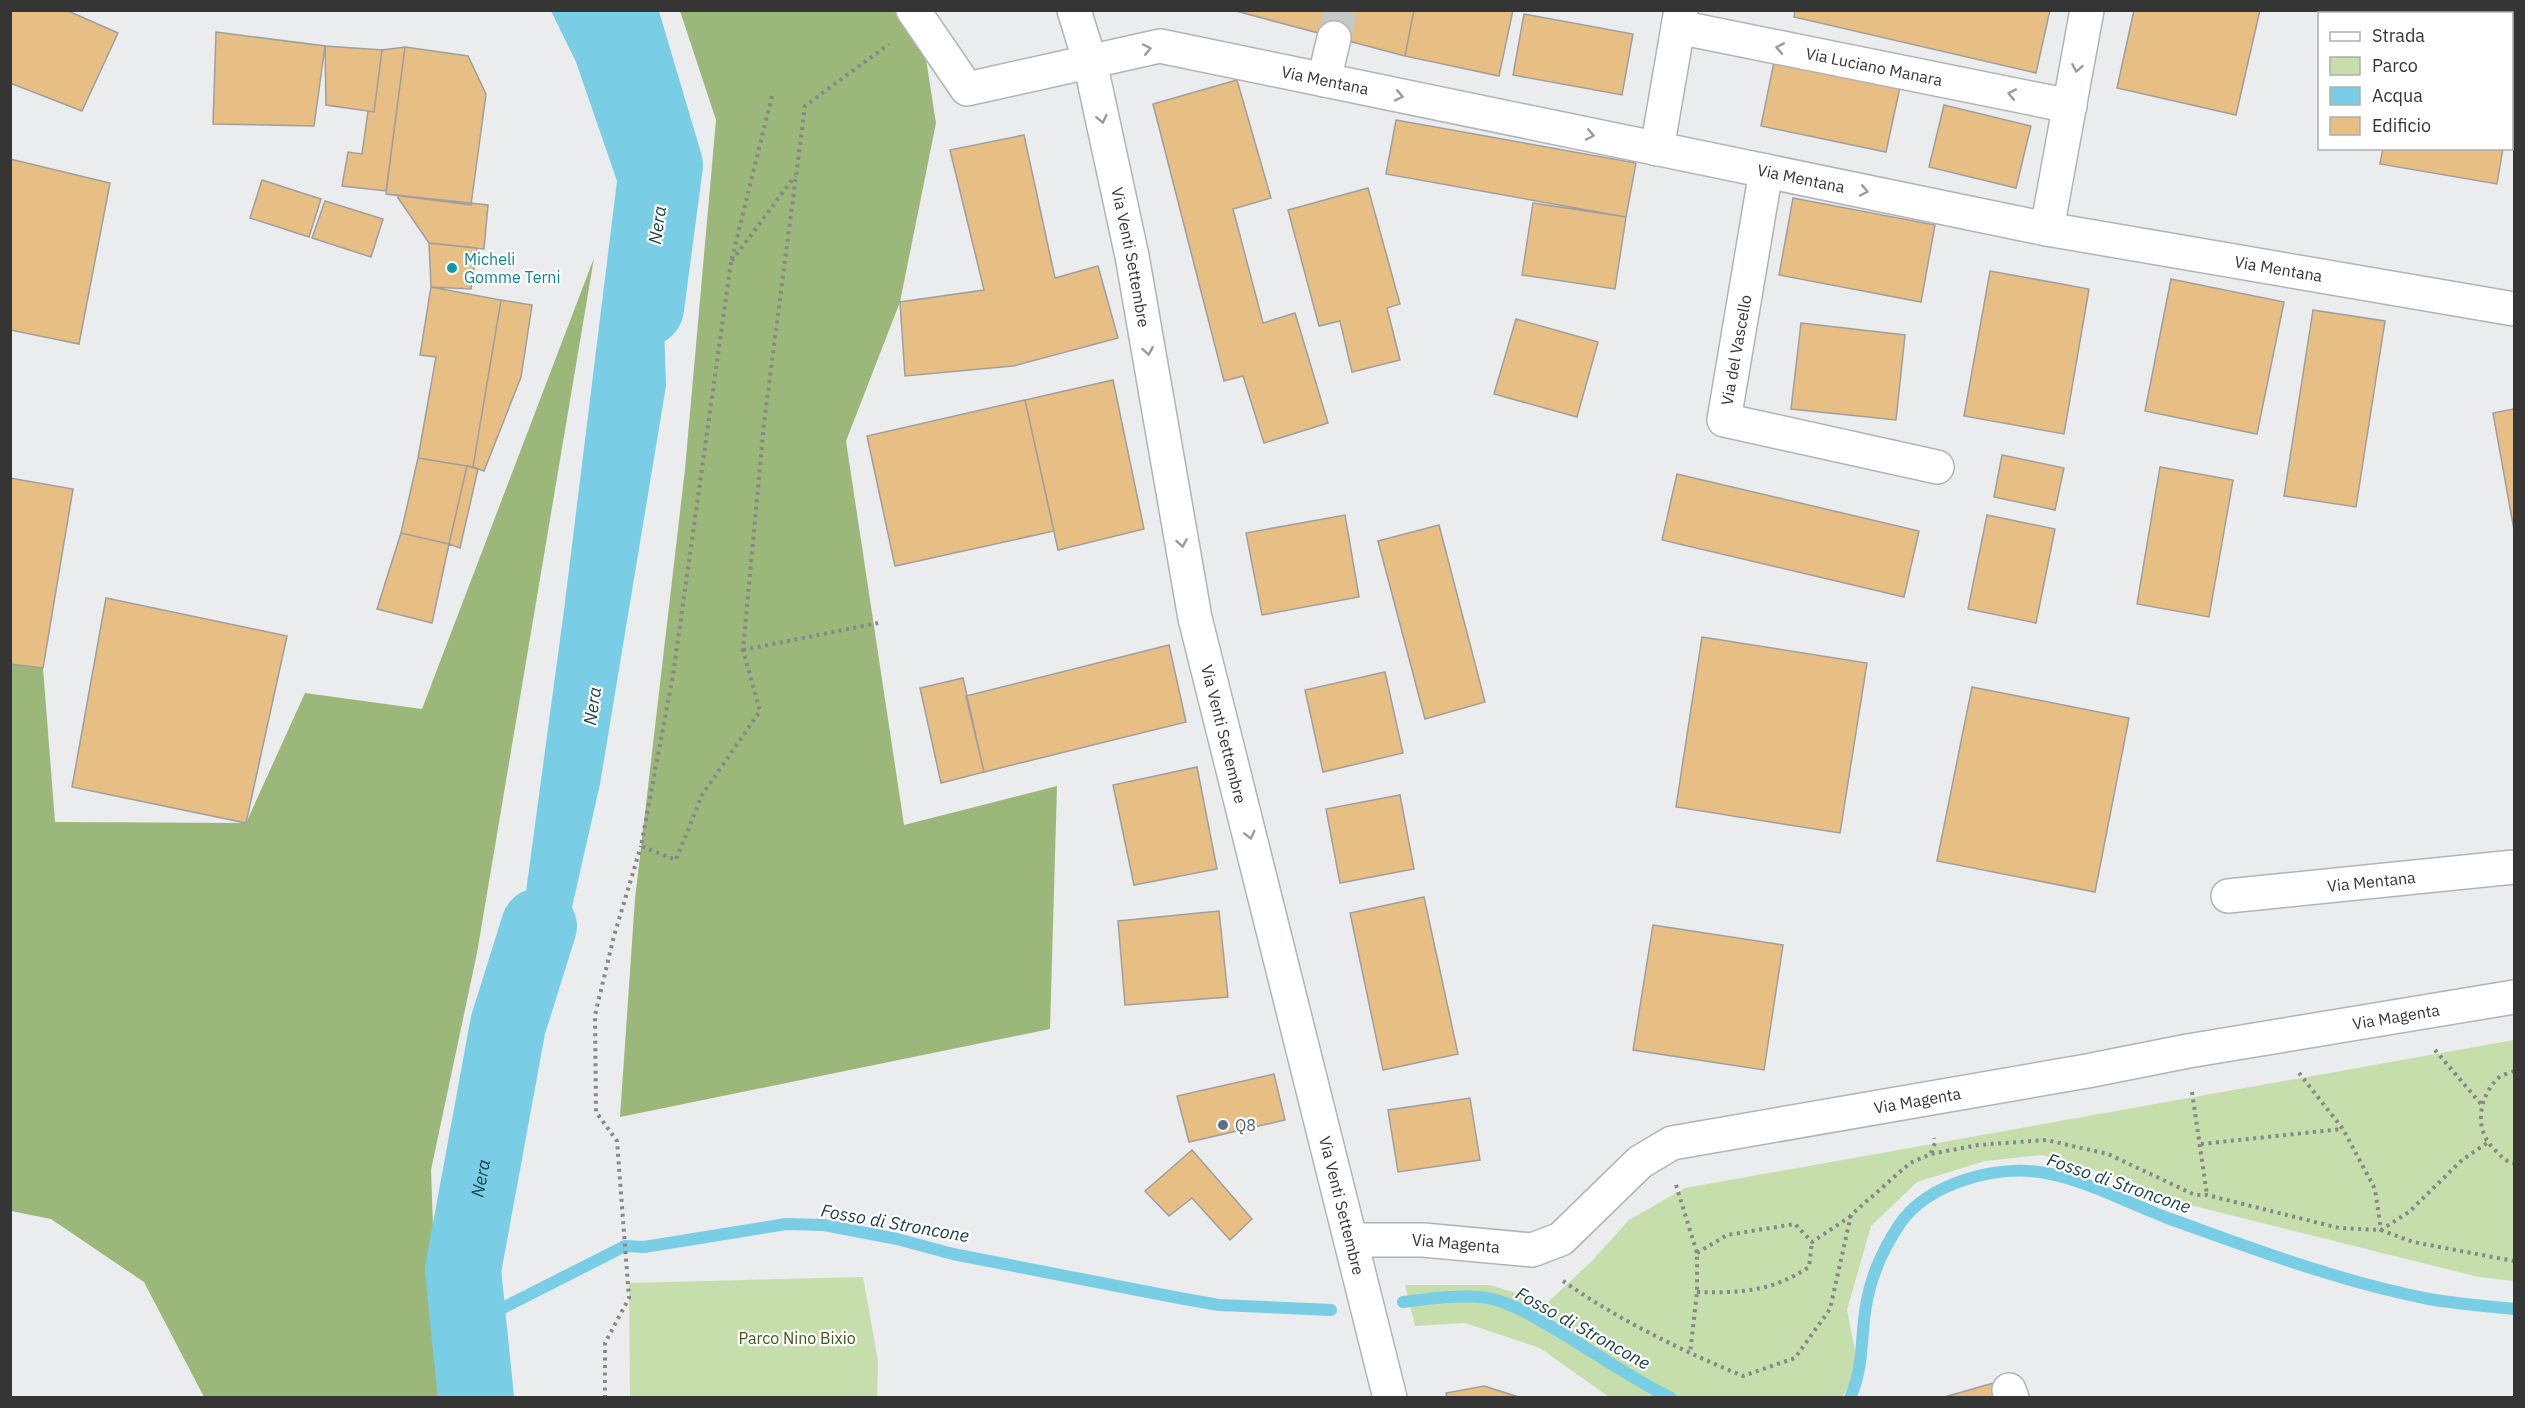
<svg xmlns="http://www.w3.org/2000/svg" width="2525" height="1408" viewBox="0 0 2525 1408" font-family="'IBM Plex Sans',sans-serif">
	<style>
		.green { fill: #c6deab }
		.forest { fill: #9bb779 }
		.water { fill: #79cee6 }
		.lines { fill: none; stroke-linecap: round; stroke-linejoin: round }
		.stream { stroke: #79cee6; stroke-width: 12 }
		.river { stroke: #79cee6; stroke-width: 76 }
		.building { fill: #e7be83; stroke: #a09f9d; stroke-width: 1.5 }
		.minor-tunnel { stroke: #c6c7c8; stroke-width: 33; stroke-dasharray: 33 16; stroke-linecap: butt }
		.minor-casing { stroke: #b2b3b5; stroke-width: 36 }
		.path { stroke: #878889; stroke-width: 4; stroke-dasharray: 3 4.5; stroke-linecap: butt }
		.minor { stroke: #fff; stroke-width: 33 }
		.oneway { stroke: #9a9a9a }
		.culture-dot { fill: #0f9aa8; stroke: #fff; stroke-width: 2 }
		.service-dot { fill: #5c6f8a; stroke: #fff; stroke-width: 2 }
		.labels { text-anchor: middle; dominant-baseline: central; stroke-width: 4.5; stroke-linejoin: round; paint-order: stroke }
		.street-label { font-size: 16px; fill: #353536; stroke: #fff }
		.culture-label { font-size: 16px; fill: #0d838f; stroke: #fff; text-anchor: start }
		.service-label { font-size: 16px; fill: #4e5e75; stroke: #fff; text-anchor: start }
		.park-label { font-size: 16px; fill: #405818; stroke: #fff }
		.water-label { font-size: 18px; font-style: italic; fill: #153d47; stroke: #fff }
	</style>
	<rect width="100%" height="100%" fill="#eaeced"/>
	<path class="green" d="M2514 1040V1281L2479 1277 2170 1200 2101 1172 2042 1155 1985 1161 1917 1182 1871 1226 1847 1310 1859 1370 1842 1397H1609L1540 1348 1465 1323 1415 1326 1405 1285H1489L1548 1302 1592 1261 1629 1220 1685 1188Z
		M863 1277 878 1361 877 1397H630L629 1283Z"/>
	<path class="forest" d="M680 11H914L920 21 936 123 900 302 846 441 904 825 1057 786 1050 1029 620 1117 635 899 685 469 716 120Z
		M594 258 477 953 431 1170 439 1397H204L144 1282 51 1219 11 1211V664L43 668 55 822 246 823 305 693 422 709Z"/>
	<path class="water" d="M551 11H644L655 39 666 386 600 784 544 1031 508 1025 564 610 617 181 576 62Z"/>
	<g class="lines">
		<path class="stream" d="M1403 1302C1428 1299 1455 1295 1481 1297 1509 1300 1536 1318 1560 1332 1597 1354 1632 1379 1671 1398
			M469 1325 625 1246 644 1247 786 1224 824 1225 897 1239 953 1254 1179 1298 1219 1305 1331 1310
			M1850 1398C1865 1365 1860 1334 1867 1300 1872 1273 1884 1248 1899 1225 1927 1183 1997 1164 2046 1173 2089 1181 2132 1205 2173 1220 2257 1250 2341 1282 2429 1299 2457 1304 2486 1306 2514 1309"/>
		<g class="river">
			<path d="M619 10 665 165 646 308"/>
			<path id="s1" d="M476 1398 463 1270 508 1025 539 926"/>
		</g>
	</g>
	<path class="building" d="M10 10H66L118 33 82 111 10 83Z
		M1232 10H1414L1405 56Z
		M1414 10H1513L1499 76 1405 56Z
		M1795 10H2050L2036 73 1794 17Z
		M2134 10H2260L2236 115 2117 88Z
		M1524 14 1633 34 1622 95 1513 75Z
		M216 32 325 46 314 126 213 124Z
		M325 46 382 50 374 112 326 105Z
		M405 47 468 56 486 94 471 205 386 194Z
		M405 47 386 191 342 186 348 152 362 154 368 111 374 112 382 50Z
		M2512 48 2514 49V83L2512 101Z
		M1774 62 1900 87 1886 152 1761 126Z
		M1237 80 1271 198 1233 209 1263 323 1295 313 1328 423 1264 443 1243 376 1224 381 1153 104Z
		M1944 105 2031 126 2016 188 1929 167Z
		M1396 120 1636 163 1626 217 1386 174Z
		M1024 135 1055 278 1098 266 1118 338 1013 366 905 376 900 302 984 290 950 150Z
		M2383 148H2503L2497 184 2380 164Z
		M10 159 110 183 79 344 10 330Z
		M262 180 321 199 309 237 250 218Z
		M1368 188 1400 304 1387 308 1400 360 1352 372 1340 321 1319 326 1288 210Z
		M396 195 488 205 484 249 429 243Z
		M1793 198 1935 225 1921 302 1779 275Z
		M325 201 383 219 371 257 312 238Z
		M1533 203 1626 217 1615 289 1522 275Z
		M429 243 477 248 471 289 431 287Z
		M1990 271 2089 289 2064 434 1964 416Z
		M2171 279 2284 302 2257 434 2145 411Z
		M431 287 501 300 473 467 418 458 436 357 420 355Z
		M501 300 532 305 521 377 484 471 473 467Z
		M2313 310 2385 321 2356 507 2284 496Z
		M1516 319 1598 342 1577 417 1494 394Z
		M1801 323 1905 335 1896 420 1791 409Z
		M1113 380 1144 529 1058 550 1025 400Z
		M1025 400 1054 531 895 566 867 436Z
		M2514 409V530L2493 413Z
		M2002 455 2064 468 2055 510 1994 497Z
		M418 458 467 466 449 544 401 533Z
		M467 466 478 469 460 548 449 544Z
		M2160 467 2233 480 2209 617 2137 604Z
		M1677 474 1919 531 1904 597 1662 540Z
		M10 478 73 489 43 668 10 664Z
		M1345 515 1359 597 1262 615 1246 533Z
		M1987 515 2055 529 2036 623 1968 609Z
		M1439 525 1485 702 1425 719 1378 541Z
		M401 533 449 544 432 623 377 609Z
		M106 598 287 636 246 823 72 787Z
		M1702 637 1867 663 1840 833 1676 807Z
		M1169 645 1186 722 984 772 966 696Z
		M1385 672 1403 753 1323 772 1305 690Z
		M963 678 984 772 941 783 920 688Z
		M1972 687 2129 718 2095 892 1937 861Z
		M1197 767 1217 869 1134 885 1113 785Z
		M1400 795 1414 869 1340 883 1326 809Z
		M1424 897 1458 1054 1383 1070 1350 913Z
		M1219 911 1228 997 1125 1005 1118 921Z
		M1653 925 1783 945 1764 1070 1633 1050Z
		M1274 1074 1285 1120 1189 1142 1177 1096Z
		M1470 1098 1480 1160 1398 1172 1388 1110Z
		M1192 1150 1252 1219 1230 1240 1192 1198 1169 1216 1145 1191Z
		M1997 1382 2001 1398H1941Z
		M1484 1386 1522 1398H1447L1446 1393Z"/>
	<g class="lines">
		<path class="minor-tunnel" d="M1334 38 1341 10"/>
		<defs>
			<g id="minor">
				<path id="s2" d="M913 10 967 89 1160 46 2047 229 2514 309"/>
				<path id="s3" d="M1074 10 1090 62 1132 256 1195 618 1390 1398"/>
				<path id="s4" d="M1678 27 2070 106"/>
				<path d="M1324 80 1334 38"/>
				<path d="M1657 149 1681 10"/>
				<path d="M1766 171 1724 420 1937 467"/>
				<path d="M2047 229 2087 10"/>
				<path id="s5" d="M2228 896 2514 867"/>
				<path id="s6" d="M1352 1240H1423L1532 1250 1561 1239 1640 1162 1672 1143 2087 1071 2188 1051 2514 997"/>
				<path d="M2009 1390 2012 1398"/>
			</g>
		</defs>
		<use href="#minor" class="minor-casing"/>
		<path class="path" d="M772 96 731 262 795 176
			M731 262 673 675 641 846 676 860 702 795 760 711 743 650 764 423 805 106 889 44
			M743 650 878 623
			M2435 1050 2481 1104
			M2514 1071C2509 1073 2501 1075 2497 1079 2478 1099 2474 1131 2495 1150 2501 1156 2506 1162 2514 1163
			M2299 1073 2343 1129 2375 1189 2381 1230 2409 1212 2462 1160 2487 1143
			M2192 1092 2207 1195
			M2201 1144 2342 1129
			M1931 1153 1935 1143 1934 1138
			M1676 1185 1697 1253V1292L1690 1354
			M1697 1253 1727 1235 1795 1224 1812 1242 1851 1216
			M1563 1281C1619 1320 1680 1350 1743 1376L1795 1358 1830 1309 1851 1215 1910 1163 1931 1154 1978 1145 2046 1140 2108 1154 2195 1195H2207L2339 1228 2381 1230 2413 1242 2514 1261
			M1697 1292C1740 1293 1771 1292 1809 1267L1812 1242
			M605 1398V1343L629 1298 617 1141 596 1112 595 1015 614 936 641 846"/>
		<use href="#minor" class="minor"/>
	</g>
	<defs><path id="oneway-chevron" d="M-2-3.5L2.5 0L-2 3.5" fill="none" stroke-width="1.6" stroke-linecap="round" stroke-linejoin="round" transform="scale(1.5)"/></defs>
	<g class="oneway">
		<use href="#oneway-chevron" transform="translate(1780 48) rotate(-169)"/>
		<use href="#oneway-chevron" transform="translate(1147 49) rotate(-12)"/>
		<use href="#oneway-chevron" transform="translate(2077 68) rotate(100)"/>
		<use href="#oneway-chevron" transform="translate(2012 94) rotate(-169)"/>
		<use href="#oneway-chevron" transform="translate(1399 96) rotate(12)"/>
		<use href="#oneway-chevron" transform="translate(1102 119) rotate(78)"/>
		<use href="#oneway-chevron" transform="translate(1590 135) rotate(12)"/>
		<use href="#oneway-chevron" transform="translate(1864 191) rotate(12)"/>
		<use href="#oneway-chevron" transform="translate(1148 351) rotate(80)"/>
		<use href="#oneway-chevron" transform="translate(1182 543) rotate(80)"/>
		<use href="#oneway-chevron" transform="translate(1250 835) rotate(76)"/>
	</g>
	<circle class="culture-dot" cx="452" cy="268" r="6"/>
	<circle class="service-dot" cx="1223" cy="1125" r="6"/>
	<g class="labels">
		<g class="street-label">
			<text stroke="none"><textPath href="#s4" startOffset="200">Via Luciano Manara</textPath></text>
			<text stroke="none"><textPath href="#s2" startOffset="462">Via Mentana</textPath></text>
			<text stroke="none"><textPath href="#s2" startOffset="948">Via Mentana</textPath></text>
			<text stroke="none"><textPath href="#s3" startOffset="254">Via Venti Settembre</textPath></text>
			<text stroke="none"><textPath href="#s2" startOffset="1434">Via Mentana</textPath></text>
			<text transform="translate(1736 350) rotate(-80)">Via del Vascello</text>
			<text stroke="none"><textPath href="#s3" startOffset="740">Via Venti Settembre</textPath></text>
			<text stroke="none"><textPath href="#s5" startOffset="144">Via Mentana</textPath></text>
			<text stroke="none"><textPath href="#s6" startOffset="1094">Via Magenta</textPath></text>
			<text stroke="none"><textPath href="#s6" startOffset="608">Via Magenta</textPath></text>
			<text stroke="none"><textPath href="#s3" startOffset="1226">Via Venti Settembre</textPath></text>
			<text stroke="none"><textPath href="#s6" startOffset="104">Via Magenta</textPath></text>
		</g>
		<g class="culture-label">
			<text x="464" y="259">Micheli<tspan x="464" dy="18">Gomme Terni</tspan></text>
		</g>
		<g class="service-label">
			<text x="1235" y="1125">Q8</text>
		</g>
		<g class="park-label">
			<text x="797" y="1338">Parco Nino Bixio</text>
		</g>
		<g class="water-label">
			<text transform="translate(657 225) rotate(-82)">Nera</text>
			<text transform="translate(592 706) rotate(-82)">Nera</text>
			<text stroke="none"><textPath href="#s1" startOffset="222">Nera</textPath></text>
			<text transform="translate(2119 1183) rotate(19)">Fosso di Stroncone</text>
			<text transform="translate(895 1223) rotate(10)">Fosso di Stroncone</text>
			<text transform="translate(1583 1328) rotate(29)">Fosso di Stroncone</text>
		</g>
	</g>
	<rect width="2525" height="1408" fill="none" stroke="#353536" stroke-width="24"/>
	<rect x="2318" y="12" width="195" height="138" fill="#ffffff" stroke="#aeaeaf" stroke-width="1.5"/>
	<rect x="2330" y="32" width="30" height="9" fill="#ffffff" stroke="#aeaeaf" stroke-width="1.5"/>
	<text x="2372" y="42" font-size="18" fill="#353536">Strada</text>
	<rect x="2330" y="57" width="30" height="18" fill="#c6deab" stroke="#aeaeaf" stroke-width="1.5"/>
	<text x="2372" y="72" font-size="18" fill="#353536">Parco</text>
	<rect x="2330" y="87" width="30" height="18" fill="#79cee6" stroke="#aeaeaf" stroke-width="1.5"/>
	<text x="2372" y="102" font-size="18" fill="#353536">Acqua</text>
	<rect x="2330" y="117" width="30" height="18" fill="#e7be83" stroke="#aeaeaf" stroke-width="1.5"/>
	<text x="2372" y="132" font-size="18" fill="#353536">Edificio</text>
</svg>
